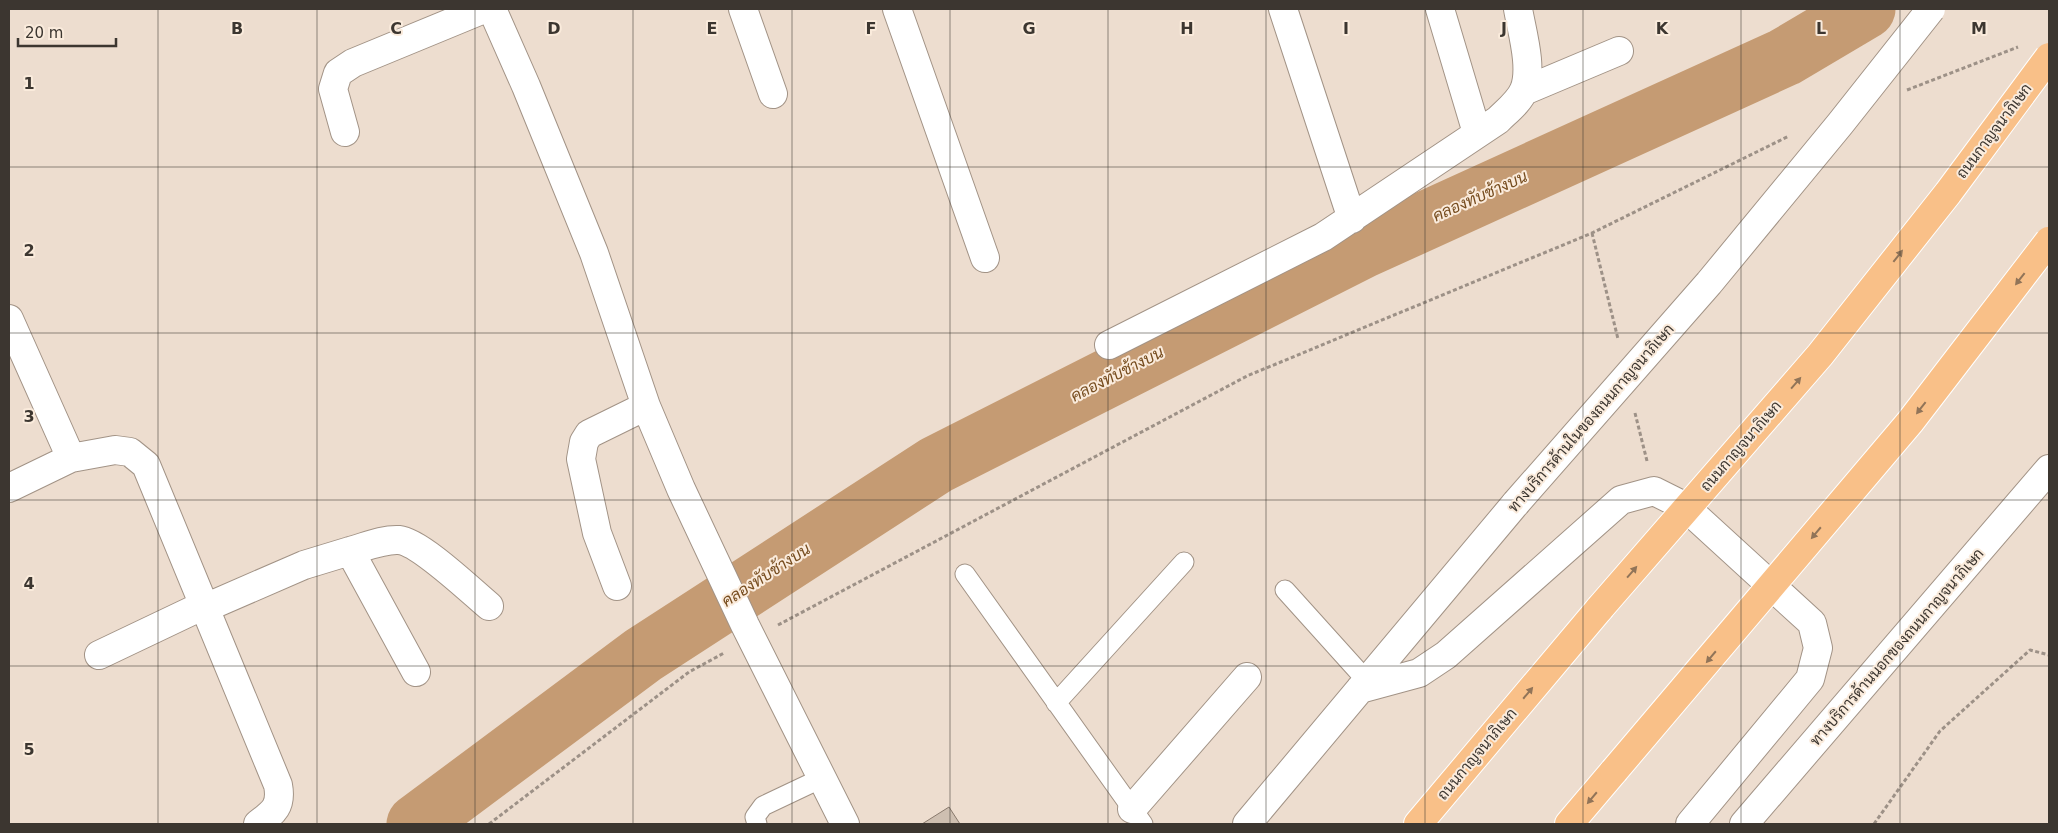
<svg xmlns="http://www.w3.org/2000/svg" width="2058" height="833" viewBox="0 0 2058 833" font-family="'DejaVu Sans',Sarabun,sans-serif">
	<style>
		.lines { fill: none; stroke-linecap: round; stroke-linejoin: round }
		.river { stroke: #c59b73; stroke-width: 59 }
		.building { fill: #cebfb1; stroke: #897a6d }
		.service-casing { stroke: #a29386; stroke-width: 21 }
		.minor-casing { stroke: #a29386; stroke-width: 30 }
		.secondary-casing { stroke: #a29386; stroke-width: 30 }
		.motorway-casing { stroke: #fff; stroke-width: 30 }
		.path { stroke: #9d9187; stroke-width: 3; stroke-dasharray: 4 2.5; stroke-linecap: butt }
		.service { stroke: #fff; stroke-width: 19 }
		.minor { stroke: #fff; stroke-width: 28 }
		.secondary { stroke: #fff; stroke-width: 28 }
		.motorway { stroke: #f9c088; stroke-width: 28 }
		.secondary-bridge-casing { stroke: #a29386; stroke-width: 30; stroke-linecap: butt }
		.motorway-bridge-casing { stroke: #fff; stroke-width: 30; stroke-linecap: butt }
		.secondary-bridge { stroke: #fff; stroke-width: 28 }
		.motorway-bridge { stroke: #f9c088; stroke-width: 28 }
		.oneway { fill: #917458 }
		.grid { fill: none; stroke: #3c3630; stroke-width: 1; stroke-opacity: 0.55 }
		.labels { text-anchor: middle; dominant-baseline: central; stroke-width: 4; stroke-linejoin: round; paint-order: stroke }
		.street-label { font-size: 15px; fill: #3c3630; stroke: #faebdc }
		.water-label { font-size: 16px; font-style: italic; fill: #764c1e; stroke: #faebdc }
		.grid-label { font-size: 16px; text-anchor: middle; font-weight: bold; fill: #3c3630; stroke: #faebdc; stroke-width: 4; stroke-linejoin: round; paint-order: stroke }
	</style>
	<rect width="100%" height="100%" fill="#edddcf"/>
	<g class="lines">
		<path class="river" d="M416 824 643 655 936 465 1363 249 1785 57 1866 9"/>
	</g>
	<path class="building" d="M949 807 960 824H922Z"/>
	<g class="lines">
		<defs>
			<path id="service" d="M965 574 1143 824
				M1285 590 1367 681
				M1056 703 1184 562
				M757 824 755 817 763 806 822 778"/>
			<path id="minor" d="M492 9 526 86 594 253 646 406 681 489 745 625 845 824
				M743 9 773 94
				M897 9 985 258
				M1283 9 1352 219
				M1440 9 1477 133
				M1524 91 1619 51
				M345 132 333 89 338 73 353 63 484 9
				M9 319 71 458
				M1109 345 1323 237 1498 120C1507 111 1519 102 1524 90 1533 68 1522 32 1518 9
				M9 488 71 458 115 450 130 452 146 465 278 785C282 806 274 812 258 824
				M350 551C365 547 383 539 399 540 420 542 471 591 489 606
				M617 586 597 533 581 459 584 442 589 434 646 406
				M205 608 304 565 350 551 416 672
				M99 655 204 605
				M1132 809 1247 677"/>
			<path id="secondary" d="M1360 689 1419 673 1446 655 1621 500 1654 491 1684 506 1812 623 1818 648 1810 679 1690 824
				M1247 824 1516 503
				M1744 824 2049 469"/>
			<path id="motorway" d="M1418 824 1600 608
				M1569 824 1614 771"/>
		</defs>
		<use href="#service" class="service-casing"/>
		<use href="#minor" class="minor-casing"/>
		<use href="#secondary" class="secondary-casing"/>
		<use href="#motorway" class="motorway-casing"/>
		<path class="path" d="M1907 90 2018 47
			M1592 233 1618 339
			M1635 413 1647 461
			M778 625 1247 376 1592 233 1789 136
			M489 824 689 672 724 653
			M1874 824 1940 731 2030 650 2049 655"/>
		<use href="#service" class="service"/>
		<use href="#minor" class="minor"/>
		<use href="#secondary" class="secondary"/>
		<use href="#motorway" class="motorway"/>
		<defs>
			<path id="secondary-bridge" d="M1516 503 1709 283 1840 124 1931 9"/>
			<path id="motorway-bridge" d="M1600 608 1820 355 1948 193 2049 57
				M1614 771 1910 422 2049 241"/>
		</defs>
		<use href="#secondary-bridge" class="secondary-bridge-casing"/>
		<use href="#motorway-bridge" class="motorway-bridge-casing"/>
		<use href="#secondary-bridge" class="secondary-bridge"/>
		<use href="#motorway-bridge" class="motorway-bridge"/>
	</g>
	<defs><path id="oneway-solid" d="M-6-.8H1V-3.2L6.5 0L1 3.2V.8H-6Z" transform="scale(1.25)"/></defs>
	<g class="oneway">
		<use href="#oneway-solid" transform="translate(1898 256) rotate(-52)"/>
		<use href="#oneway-solid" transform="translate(2020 279) rotate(128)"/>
		<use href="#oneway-solid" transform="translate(1796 383) rotate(-49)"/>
		<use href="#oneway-solid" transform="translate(1921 408) rotate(128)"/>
		<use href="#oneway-solid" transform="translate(1816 533) rotate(130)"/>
		<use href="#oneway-solid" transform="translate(1632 572) rotate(-49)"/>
		<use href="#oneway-solid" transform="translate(1711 657) rotate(130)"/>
		<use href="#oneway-solid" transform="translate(1528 693) rotate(-50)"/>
		<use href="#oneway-solid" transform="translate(1592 798) rotate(130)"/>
	</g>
	<path class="grid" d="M158 9V824M317 9V824M475 9V824M633 9V824M792 9V824M950 9V824M1108 9V824M1266 9V824M1425 9V824M1583 9V824M1741 9V824M1900 9V824M9 167H2049M9 333H2049M9 500H2049M9 666H2049"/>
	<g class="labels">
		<g class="street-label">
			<text transform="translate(1994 131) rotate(-53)">ถนนกาญจนาภิเษก</text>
			<text transform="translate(1591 418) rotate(-49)">ทางบริการด้านในของถนนกาญจนาภิเษก</text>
			<text transform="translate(1741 446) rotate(-49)">ถนนกาญจนาภิเษก</text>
			<text transform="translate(1897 647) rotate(-49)">ทางบริการด้านนอกของถนนกาญจนาภิเษก</text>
			<text transform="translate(1477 754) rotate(-50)">ถนนกาญจนาภิเษก</text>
		</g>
		<g class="water-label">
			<text transform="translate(1480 196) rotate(-24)">คลองทับช้างบน</text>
			<text transform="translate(1117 374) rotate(-27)">คลองทับช้างบน</text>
			<text transform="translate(766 575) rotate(-33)">คลองทับช้างบน</text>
		</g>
	</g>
	<g class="grid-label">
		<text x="237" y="34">B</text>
		<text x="396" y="34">C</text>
		<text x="554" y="34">D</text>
		<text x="712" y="34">E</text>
		<text x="871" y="34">F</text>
		<text x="1029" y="34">G</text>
		<text x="1187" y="34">H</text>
		<text x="1346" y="34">I</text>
		<text x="1504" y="34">J</text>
		<text x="1662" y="34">K</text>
		<text x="1821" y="34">L</text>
		<text x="1979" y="34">M</text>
		<text x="29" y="89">1</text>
		<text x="29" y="256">2</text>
		<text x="29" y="422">3</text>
		<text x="29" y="589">4</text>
		<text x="29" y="755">5</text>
	</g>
	<rect width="2058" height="833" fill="none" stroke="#3c3630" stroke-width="20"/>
	<path d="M18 38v8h98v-8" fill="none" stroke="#3c3630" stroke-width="2.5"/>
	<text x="25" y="38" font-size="15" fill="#3c3630" stroke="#faebdc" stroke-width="4" paint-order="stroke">20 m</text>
</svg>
